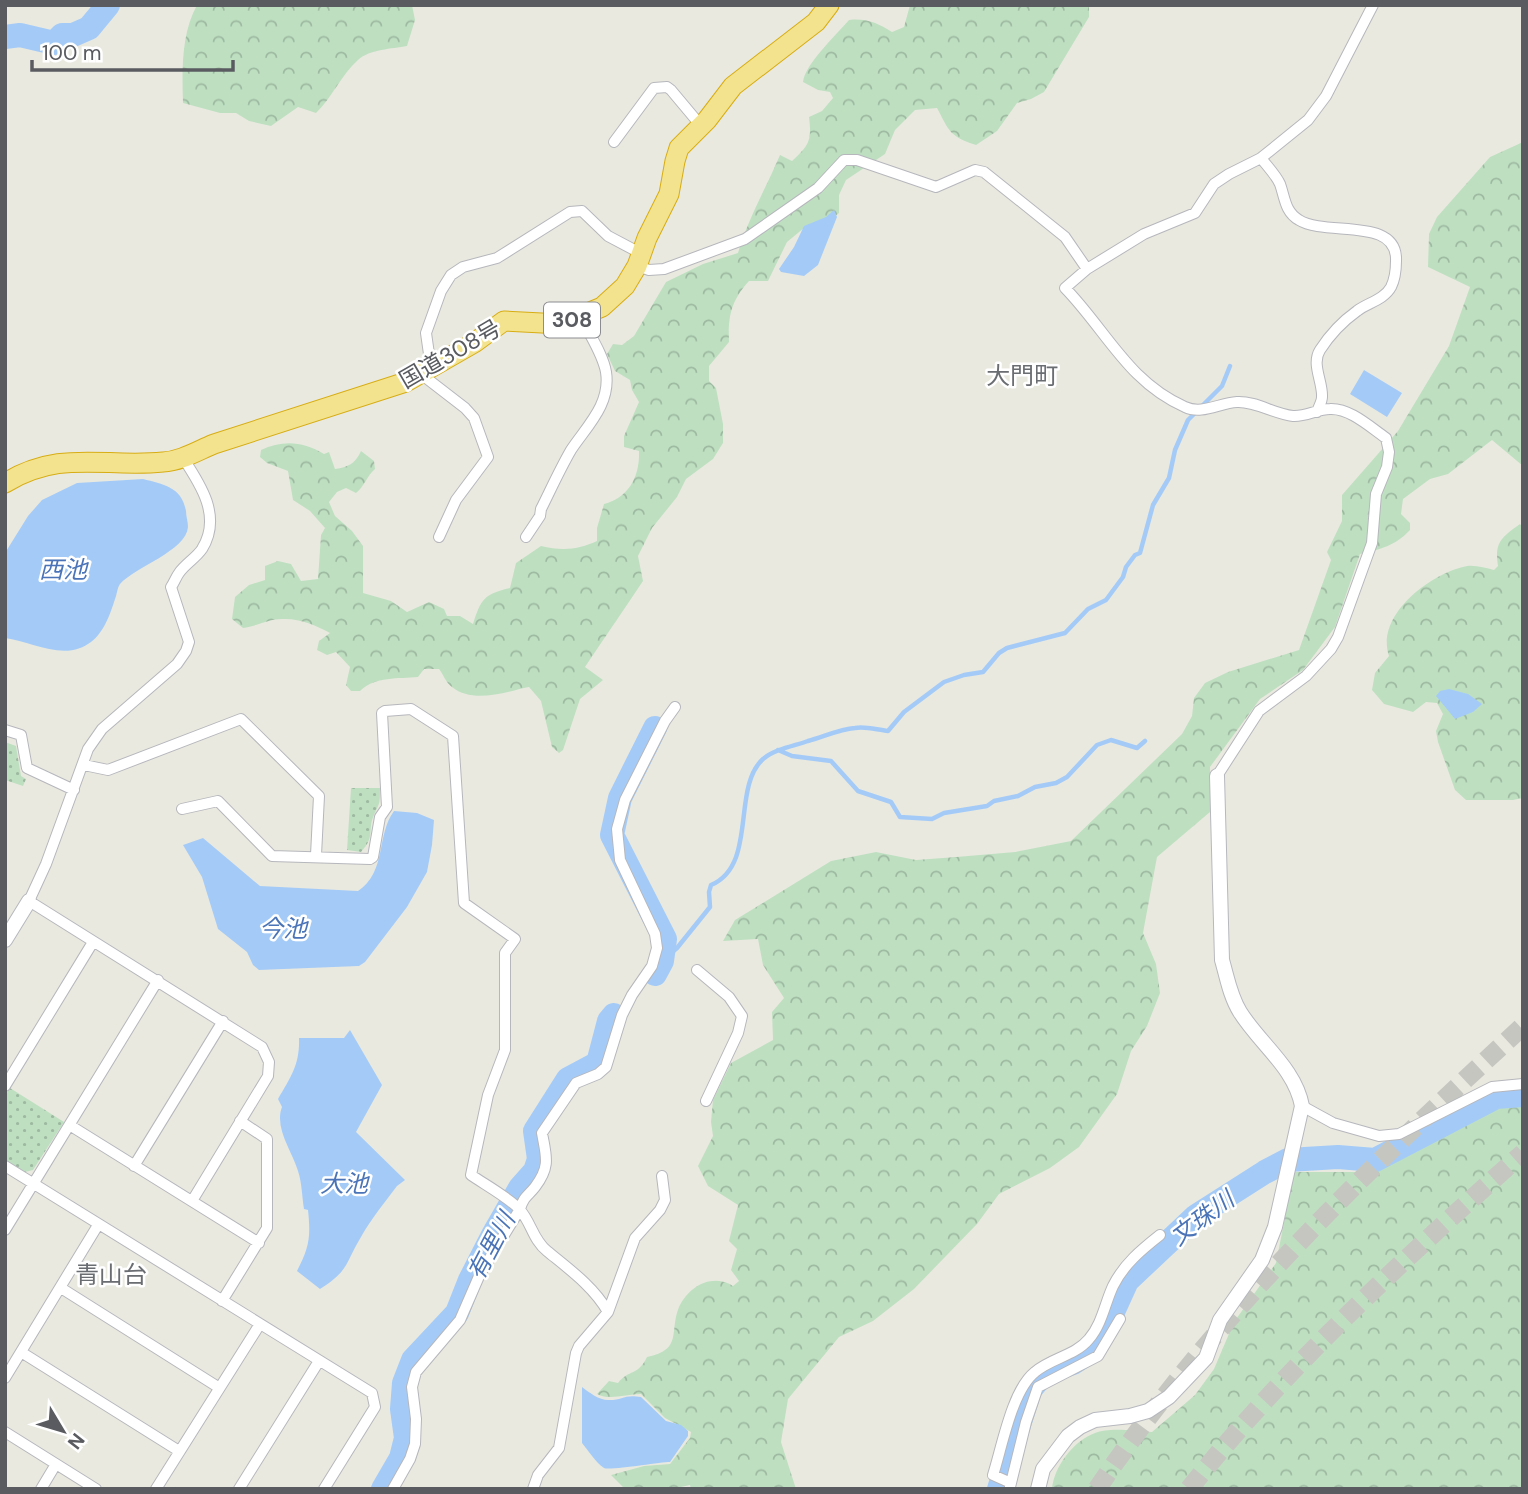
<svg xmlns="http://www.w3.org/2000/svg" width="1528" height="1494" viewBox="0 0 1528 1494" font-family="'DM Sans','Noto Sans JP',sans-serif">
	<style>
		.forest { fill: url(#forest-crowns) }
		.park { fill: url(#park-dots) }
		.water { fill: #a4cbf7 }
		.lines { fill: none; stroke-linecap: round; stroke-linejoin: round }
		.stream { stroke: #a4cbf7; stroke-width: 4.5 }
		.river { stroke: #a4cbf7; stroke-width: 24 }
		.highway-tunnel { stroke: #c6c6c0; stroke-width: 19; stroke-dasharray: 19 10; stroke-linecap: butt }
		.street-casing { stroke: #b6b7bc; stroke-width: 12 }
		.secondary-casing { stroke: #b6b8be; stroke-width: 16 }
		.highway-casing { stroke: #d7ad13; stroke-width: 21 }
		.street { stroke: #fff; stroke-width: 10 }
		.secondary { stroke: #fff; stroke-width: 14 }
		.highway { stroke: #f3e38f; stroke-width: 19 }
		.labels { text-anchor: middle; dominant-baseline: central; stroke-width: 5; stroke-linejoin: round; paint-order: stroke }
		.shield { fill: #fff; stroke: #8b8c90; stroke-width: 2 }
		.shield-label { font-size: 21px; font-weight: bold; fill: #595b60 }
		.street-label { font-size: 23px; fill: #595b60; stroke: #fff }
		.neighbourhood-label { font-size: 24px; fill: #6a6d72; stroke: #fff }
		.water-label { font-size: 24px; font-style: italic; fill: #4a74b7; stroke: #fff }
	</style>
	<defs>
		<pattern id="forest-crowns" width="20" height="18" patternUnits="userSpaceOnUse" patternTransform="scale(1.75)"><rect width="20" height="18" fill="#bee0c1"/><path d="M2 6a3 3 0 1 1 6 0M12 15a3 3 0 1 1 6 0" fill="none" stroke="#9db9a0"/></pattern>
		<pattern id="park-dots" width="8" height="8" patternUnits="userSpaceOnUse" patternTransform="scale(1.75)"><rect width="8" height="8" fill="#bee0c1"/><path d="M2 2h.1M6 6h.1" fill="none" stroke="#9db9a0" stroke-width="1.8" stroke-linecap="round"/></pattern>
	</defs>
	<rect width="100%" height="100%" fill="#eae9e0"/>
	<path class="forest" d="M197 5H412L415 20 407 46C392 49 370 49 358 60 341 75 332 98 316 113L298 107 271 126 249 121 236 113H220L183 103C182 71 181 34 197 5Z
		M910 5H1089V17L1044 92 1031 99 1017 103 997 131 976 145C950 137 949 131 937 108L915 110 895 130 885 154 846 180 839 195V213L816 232 804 228 787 242 768 281H749C731 301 728 316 729 342L709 366V381L716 388 723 424V443L713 459 686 479 677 497 652 528 638 556 643 581C624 610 604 638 585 667L603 680 580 699 563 750 559 753 552 747 541 701 529 687C505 692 473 704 452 687 446 683 443 674 439 669H424L418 677C399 679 375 676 360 691H351L346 685 350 667 336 652 327 655 317 650 319 641 330 633C315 625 299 618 282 619 269 619 257 626 243 628L232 619 235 597 249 585 265 580V566L278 561 291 564 301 581 318 579 321 535 325 528 310 511 293 500 288 471 267 463 260 457 261 450C282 440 303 441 324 454L329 452 335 469C348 467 355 464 361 451L374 461 375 469C367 476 364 487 356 493L346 488 337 492 329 502 335 516 352 531 363 546V593L391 601 407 612 429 602 444 609 447 616H460L473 624C481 599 484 594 510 588L516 563 541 546C562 551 577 550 597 541V528L604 504C629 498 640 476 639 451L624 447V436L639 402 632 390 630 380 615 371 607 354 613 344 622 345 634 336 666 282 703 264 738 253C748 219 766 188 780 155L792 161C809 145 812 141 809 117L822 111 833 98 830 92 818 90 803 82C805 64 836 35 849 20 866 18 878 23 892 32L904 27Z
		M1523 142V466L1492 440 1448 474 1430 479 1403 499 1401 514 1410 523V530C1395 546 1381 549 1360 554L1335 627 1303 670 1260 699 1210 767V812L1157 857 1143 933 1156 964 1160 993 1147 1026 1131 1051 1117 1094 1079 1147 1050 1168 999 1194 977 1224 914 1289 873 1321 839 1337 788 1399 781 1442 796 1489H691L690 1485 672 1489H625L611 1475 644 1466 670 1464 690 1438 691 1432 665 1418 641 1394C626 1394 610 1401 597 1394L609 1381 618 1383C629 1369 638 1376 647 1357 683 1350 669 1331 679 1307 689 1286 712 1273 733 1286L739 1281 731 1270 737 1249 729 1241 738 1205 708 1186 698 1166 713 1136 711 1122 713 1100 731 1063 773 1040 772 1012 784 998 763 965 758 939 723 941 735 920 831 861 876 852 916 860 956 857 1015 852 1071 841 1182 734 1192 716 1194 698 1205 683 1228 672 1299 650 1331 560 1327 552 1342 521V495L1398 431 1449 346 1470 287 1428 267 1429 234 1437 217 1490 157Z
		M1520 524 1523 528V798L1513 800H1466L1455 790 1438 742 1436 731 1443 714 1437 703 1426 702 1413 712 1384 704 1372 690 1375 673 1389 656C1375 615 1431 573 1467 566 1476 565 1486 568 1494 570L1498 566C1494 542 1502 537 1520 524Z
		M1523 1101V1489H1052C1054 1467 1073 1441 1095 1433 1108 1427 1137 1431 1152 1432L1195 1395 1214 1369 1234 1322 1276 1263 1294 1172H1369L1451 1127 1500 1104Z"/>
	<path class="park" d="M5 742 16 746 21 776 26 779 23 786 5 780Z
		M351 788H380C380 804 380 802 374 815 367 830 376 836 361 852L347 850Z
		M10 1088 64 1122 33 1170 25 1172 5 1160V1096Z"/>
	<path class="water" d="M834 210 837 217 818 265 804 276 781 272 779 269 794 247 804 226 826 217Z
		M1364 370 1402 393 1387 417 1350 394Z
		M143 479C163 484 182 487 186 511 186 516 188 522 188 527 186 551 135 567 120 584 117 588 117 595 115 599 110 615 103 635 88 644 62 661 31 641 5 638V553L28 516 42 500 77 483Z
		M1449 689 1468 694 1482 704 1473 712 1455 719 1436 696 1440 691Z
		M394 811 417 813 434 820 432 845 427 872 407 907 365 962 359 966 259 970 253 965 247 952 218 929 202 877 183 845 203 838 260 886 358 891C387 872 376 835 394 811Z
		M350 1030 382 1085 356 1132 405 1180 397 1186C385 1202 371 1219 361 1237 345 1263 350 1270 320 1289L297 1271C309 1247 311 1238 308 1210L304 1209C302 1197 302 1183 298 1171 292 1151 274 1128 282 1107L278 1099C291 1077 300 1064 299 1038H344Z
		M582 1387C590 1393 600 1401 610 1400 622 1400 625 1394 641 1397L666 1421 681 1425 688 1431V1436L670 1462C660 1462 609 1471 604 1468 596 1463 588 1450 582 1443Z"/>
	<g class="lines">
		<path class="stream" d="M778 750 792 756 831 761 858 791 891 802 900 817 932 819 944 813 987 806 994 801 1018 796 1035 787 1056 783 1067 777 1097 745 1111 740 1137 748 1145 741
			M662 961 677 948 710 907 709 892 711 885C758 865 731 788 763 759 775 749 794 746 808 741 823 737 840 729 855 728 866 726 877 730 888 731L904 712 944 682 964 675 983 672 999 653 1007 648 1065 633 1088 609 1106 600 1123 577 1126 567 1135 555 1140 553 1153 505 1169 478 1175 450 1188 420 1222 386 1230 366"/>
		<path class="river" d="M5 37 20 35 54 43 62 35H73L89 28 108 5
			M655 974 662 961 665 939 612 835 620 798 655 728
			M383 1489 401 1458 406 1438 402 1409 404 1383 413 1360 457 1313 470 1280 493 1235 520 1188 535 1171 539 1159 535 1131 568 1079 598 1063 609 1021 614 1015
			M999 1489 1030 1390 1040 1378 1056 1369 1073 1363 1085 1355 1096 1343 1107 1325 1127 1281 1196 1216 1265 1172 1288 1160 1338 1157 1375 1160 1496 1097 1523 1095"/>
		<path class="highway-tunnel" d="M1097 1489C1215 1314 1369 1168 1523 1026
			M1189 1489C1288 1365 1405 1258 1523 1153"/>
		<defs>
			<path id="street" d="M614 142 654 88 667 87 671 90 702 127
				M1261 158C1267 166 1276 175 1280 184 1285 198 1285 212 1299 220 1326 237 1398 216 1396 261 1396 270 1395 279 1391 287 1384 300 1367 303 1357 311 1343 321 1329 336 1320 350 1311 364 1323 382 1322 397 1322 402 1318 408 1317 412
				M637 266 649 270 664 269 745 239 818 188 844 160H857L936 187 975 170 984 172 1065 237 1087 269
				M431 368 426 333 441 291 451 275 463 267 497 258 570 212 582 211 608 236 642 254
				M421 374 465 408 474 418 488 457 456 500 439 537
				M183 458C201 485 222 517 202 549 196 558 185 564 179 573 176 577 174 583 171 587L189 642 186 651 177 664 102 729 88 749 46 864 29 901 262 1047 269 1062 268 1076 192 1201
				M526 537 540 516 541 509C551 489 560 469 571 450 587 426 611 404 606 372 603 354 589 334 581 317
				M5 730 21 735 27 768 74 790
				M84 765 108 770 241 719 319 796 316 855
				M1217 776 1259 711 1306 676 1331 649 1338 637 1372 543 1376 494 1387 467 1389 452 1386 438C1370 427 1350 408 1330 409 1318 409 1305 417 1293 416 1274 414 1256 401 1237 402 1219 403 1202 415 1185 407 1128 382 1106 330 1065 288L1087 269 1144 234 1195 213 1214 184 1229 174 1261 158 1308 120 1326 96 1373 5
				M182 809 218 801 272 856 370 859 373 857 380 817 387 807 382 713 385 711 411 709 453 736 464 903 515 939 505 953V1050L488 1095 471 1175C484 1184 511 1199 520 1210 531 1222 533 1240 547 1251 569 1269 594 1287 608 1312
				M697 970 729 997 742 1016 738 1033 706 1101
				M5 1086 93 942
				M1302 1106 1333 1123 1379 1136 1399 1134 1492 1087 1523 1084
				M71 1126 259 1243
				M5 1166 372 1393 375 1407 324 1489
				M134 1166 223 1021
				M5 1230 158 980
				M61 1288 218 1387
				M222 1301 267 1228V1139L240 1121
				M21 1352 179 1451
				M5 1378 98 1225
				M5 1432 96 1489
				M1011 1483 993 1475C1002 1447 1012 1390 1035 1372 1051 1358 1075 1356 1089 1339 1102 1324 1105 1303 1113 1286 1124 1264 1141 1250 1160 1235
				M1010 1487 1026 1422 1038 1387 1098 1356 1120 1319
				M41 1489 56 1464
				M156 1489 260 1324
				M239 1489 319 1361
				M393 1489 410 1459 415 1444 416 1419 412 1387 416 1372 460 1320 480 1274 520 1209C524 1196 528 1196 535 1187 551 1166 546 1156 542 1133L576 1083 598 1074 606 1067 622 1015 632 995 652 966 657 948 655 934 620 860 617 829 625 800 665 721 675 707
				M533 1489 538 1475 559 1448 576 1353 579 1346 608 1312 635 1238 660 1210 665 1200 662 1176"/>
			<path id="secondary" d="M5 940 29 901
				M1038 1489 1043 1469 1068 1436 1080 1427 1095 1420 1130 1416 1148 1411 1169 1397 1206 1358 1220 1320 1262 1260 1275 1227 1302 1106C1295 1068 1260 1044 1240 1012 1230 996 1227 977 1222 960L1217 776"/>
			<path id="highway" d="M5 483C60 449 104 468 163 462 181 461 197 451 214 444L406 382 474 343 504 321 561 324 602 307 625 286 637 266 647 238 669 194 675 161 679 148 707 120 733 86 816 22 829 5"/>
		</defs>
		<use href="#street" class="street-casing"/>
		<use href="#secondary" class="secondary-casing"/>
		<use href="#highway" class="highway-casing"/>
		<use href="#street" class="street"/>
		<use href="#secondary" class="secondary"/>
		<use href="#highway" class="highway"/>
	</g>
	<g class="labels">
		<rect class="shield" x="544" y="302.5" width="56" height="35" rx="5"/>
		<g class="shield-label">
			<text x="572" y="320">308</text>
		</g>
		<g class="street-label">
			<text transform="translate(450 354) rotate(-30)">国道308号</text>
		</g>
		<g class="neighbourhood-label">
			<text x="1022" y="375">大門町</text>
			<text x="111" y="1274">青山台</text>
		</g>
		<g class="water-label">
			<text x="63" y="569">西池</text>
			<text x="283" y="928">今池</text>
			<text x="344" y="1183">大池</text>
			<text transform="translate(1202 1218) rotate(-37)">文珠川</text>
			<text transform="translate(491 1246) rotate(-62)">有里川</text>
		</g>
	</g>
	<rect width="1528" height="1494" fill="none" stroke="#595b60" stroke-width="14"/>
	<g transform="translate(63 1431) rotate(128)" stroke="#ffffff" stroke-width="5" paint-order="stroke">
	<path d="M0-5L12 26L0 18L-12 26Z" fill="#595b60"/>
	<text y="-10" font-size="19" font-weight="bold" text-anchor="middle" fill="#595b60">N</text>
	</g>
	<path d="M32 60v10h201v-10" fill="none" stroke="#595b60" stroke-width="3.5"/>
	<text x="42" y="60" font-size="21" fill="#595b60" stroke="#ffffff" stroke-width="5" paint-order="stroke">100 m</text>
</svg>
